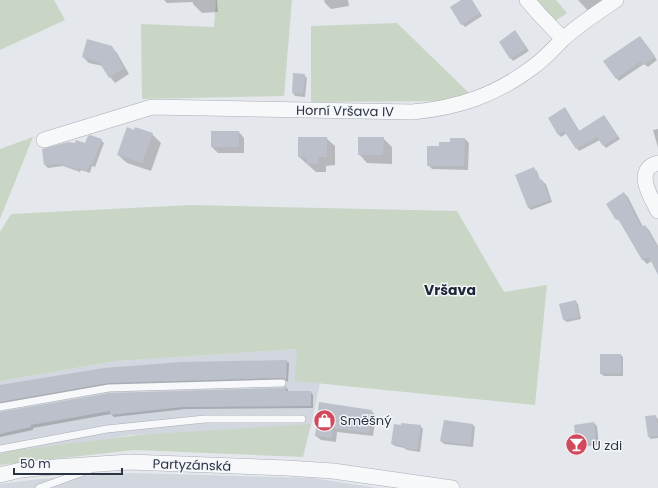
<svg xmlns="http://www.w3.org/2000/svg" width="658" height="488" viewBox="0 0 658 488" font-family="Poppins,sans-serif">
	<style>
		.built { fill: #d2d6de }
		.green { fill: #c9d6c5 }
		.shadow { fill: #0003 }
		.building { fill: #bbc0ca }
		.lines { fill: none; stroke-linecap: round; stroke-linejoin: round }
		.service-casing { stroke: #a9aeb7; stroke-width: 8 }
		.minor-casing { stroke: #a9aeb7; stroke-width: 16 }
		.service { stroke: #f7f8fa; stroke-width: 7 }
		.minor { stroke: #f7f8fa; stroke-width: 15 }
		.labels { text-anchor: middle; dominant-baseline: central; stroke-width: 3; stroke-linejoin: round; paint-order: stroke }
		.street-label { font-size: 13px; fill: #2b3445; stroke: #f4f6f9 }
		.poi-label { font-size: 13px; fill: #2b3445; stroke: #f4f6f9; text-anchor: start }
		.neighbourhood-label { font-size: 14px; font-weight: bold; fill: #1d2536; stroke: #f4f6f9 }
	</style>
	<rect width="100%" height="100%" fill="#e4e7ec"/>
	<path class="built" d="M297 349 320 383 310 430 131 435 0 459V381L116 361Z
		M131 473 312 478 378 488H0V484L40 479Z"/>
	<path class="green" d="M0 0H54L65 20 0 50Z
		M216 0H292L284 96 142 99 141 24 214 27Z
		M537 0H556L567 13 554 22Z
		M397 23 469 93 441 101 311 102V26Z
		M33 137 0 219V149Z
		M191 205 457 211 504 292 547 285 535 405 295 381 297 349 116 361 0 381V232L11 214Z
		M311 424 303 457 134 450 0 465V454L10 451 139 435Z"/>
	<path class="shadow" d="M164 0H217L218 12 202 13 193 4V2L167 3Z
		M324 0H348L349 6 331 9 325 3Z
		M463 0H472L482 16 465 27 462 24Z
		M578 0H614L592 15Z
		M515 31 529 51 513 61 500 42Z
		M642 40 657 60 648 67 644 64 619 81 604 62Z
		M111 46 117 53 129 74 115 83 110 77 103 66 89 63 83 57Z
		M294 74 304 75 307 78 305 97 295 96 293 93Z
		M565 108 580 132 604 116 620 139 606 148 600 140 579 151 567 133 561 137 558 134Z
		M658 129V148L653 130Z
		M239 132 244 138V153H218L212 147Z
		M152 134 161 143 151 171 127 163 118 155Z
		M326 138 335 146V165L326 166V172H316L299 157Z
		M383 138 392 147V164L367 163 359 154Z
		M465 139 469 143 468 170 432 169 428 165 440 147Z
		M101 140 104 143 95 167 92 166 90 173 81 170 80 172 63 166 48 168 45 165 86 144Z
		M534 169 537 171 540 180 546 184 552 202 531 210 529 208 516 176Z
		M624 193 628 197 643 227 645 226 649 230 658 246V261L653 260 647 264 643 260 621 222 617 219Z
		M575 301 578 304 581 319 567 322 564 320Z
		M621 355 623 357V376H604L601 374Z
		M286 361 289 363 288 382 285 380 112 385 49 396 0 403V386Z
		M286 387 288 390V392H311L313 395V408L186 409 114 417 111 414 33 428V430L0 437V420L282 389Z
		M320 403 371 411 376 415 373 436 337 432 336 442 321 440 316 436Z
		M655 416 658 419V438L651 439 649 437Z
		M594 423 597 426 599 445 580 447 577 444Z
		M473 425 475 427 473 447 444 444 441 441Z
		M420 426 423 429 420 452 407 450 404 448 395 446 392 444Z"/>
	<path class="building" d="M461 0H471L480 13 461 25 450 7Z
		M515 30 527 48 510 59 499 42Z
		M640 36 655 56 644 65 641 61 616 79 603 61Z
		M87 39 112 46 124 68 109 78 99 62 82 57Z
		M293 73 305 74 303 94 292 93Z
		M565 107 579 131 604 115 618 136 603 146 597 137 576 149 564 131 558 135 548 118Z
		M127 127 134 130 135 127 153 133 142 163 117 155Z
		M211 131H239V147H211Z
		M90 135 102 139 92 165 90 164 87 171 78 168V170L59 164 44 165 42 149 68 142 75 143 76 140 85 143 88 136Z
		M298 137H327V157H318V164H307V157H298Z
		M358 137H384L383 155H358Z
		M450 138H465L464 166H427V146H439V142H450Z
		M534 167 539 178 543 181 550 200 528 208 515 175Z
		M624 192 641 227 645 225 658 248V275L649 257 642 260 618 219 616 220 606 204Z
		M576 300 579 317 563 320 559 304Z
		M600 354H621V373L600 374Z
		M287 360 286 380 282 378 109 383 0 402V385L104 368 182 362Z
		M286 386V391H311V406L182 407 110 415V411L31 425V427L0 434V412L110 393 282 388Z
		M319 402 372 410 369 433 333 428 332 438 315 436Z
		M656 415 657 423 658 422V436L648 437 645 416Z
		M444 420 473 424 470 445 440 441Z
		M594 422 596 442 576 445 574 425Z
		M401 423 421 425 417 450 403 448 404 446 391 444 394 424 401 425Z"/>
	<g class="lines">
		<defs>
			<path id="service" d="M0 407 109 388 282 383
				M0 449 107 429 205 419H302
				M39 488 89 470"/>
			<path id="minor" d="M527 0 540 15 563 39
				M44 140 152 107 412 112C458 108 496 95 533 67 544 59 553 49 562 40 578 25 598 12 616 0
				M658 163C633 169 651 198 658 211
				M0 475 21 470 40 468 129 462 287 468 333 471 452 488"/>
		</defs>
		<use href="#service" class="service-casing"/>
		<use href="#minor" class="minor-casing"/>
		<use href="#service" class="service"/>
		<use href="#minor" class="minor"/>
	</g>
	<defs>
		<symbol id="shop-disc" viewBox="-11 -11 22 22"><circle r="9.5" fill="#d1495b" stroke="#f4f6f9"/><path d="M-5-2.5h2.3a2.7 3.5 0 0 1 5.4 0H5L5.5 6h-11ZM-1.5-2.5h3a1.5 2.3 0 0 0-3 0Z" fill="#fff"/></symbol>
		<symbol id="bar-disc" viewBox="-11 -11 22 22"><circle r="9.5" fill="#d1495b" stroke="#f4f6f9"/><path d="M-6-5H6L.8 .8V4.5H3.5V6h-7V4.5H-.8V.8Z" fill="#fff"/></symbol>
	</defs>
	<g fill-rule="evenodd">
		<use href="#shop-disc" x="312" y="408" width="25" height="25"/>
		<use href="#bar-disc" x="564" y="432" width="25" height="25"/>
	</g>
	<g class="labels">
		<g class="street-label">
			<text transform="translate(345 111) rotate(1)">Horní Vršava IV</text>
			<text transform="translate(192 465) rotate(2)">Partyzánská</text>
		</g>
		<g class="poi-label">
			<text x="340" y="420">Směšný</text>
			<text x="592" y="445">U zdi</text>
		</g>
		<g class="neighbourhood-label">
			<text x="450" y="290">Vršava</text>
		</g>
	</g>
	<path d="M14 468v6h108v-6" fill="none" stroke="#2b3445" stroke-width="2"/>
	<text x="20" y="468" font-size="12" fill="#2b3445" stroke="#f4f6f9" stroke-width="3" paint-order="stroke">50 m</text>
</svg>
